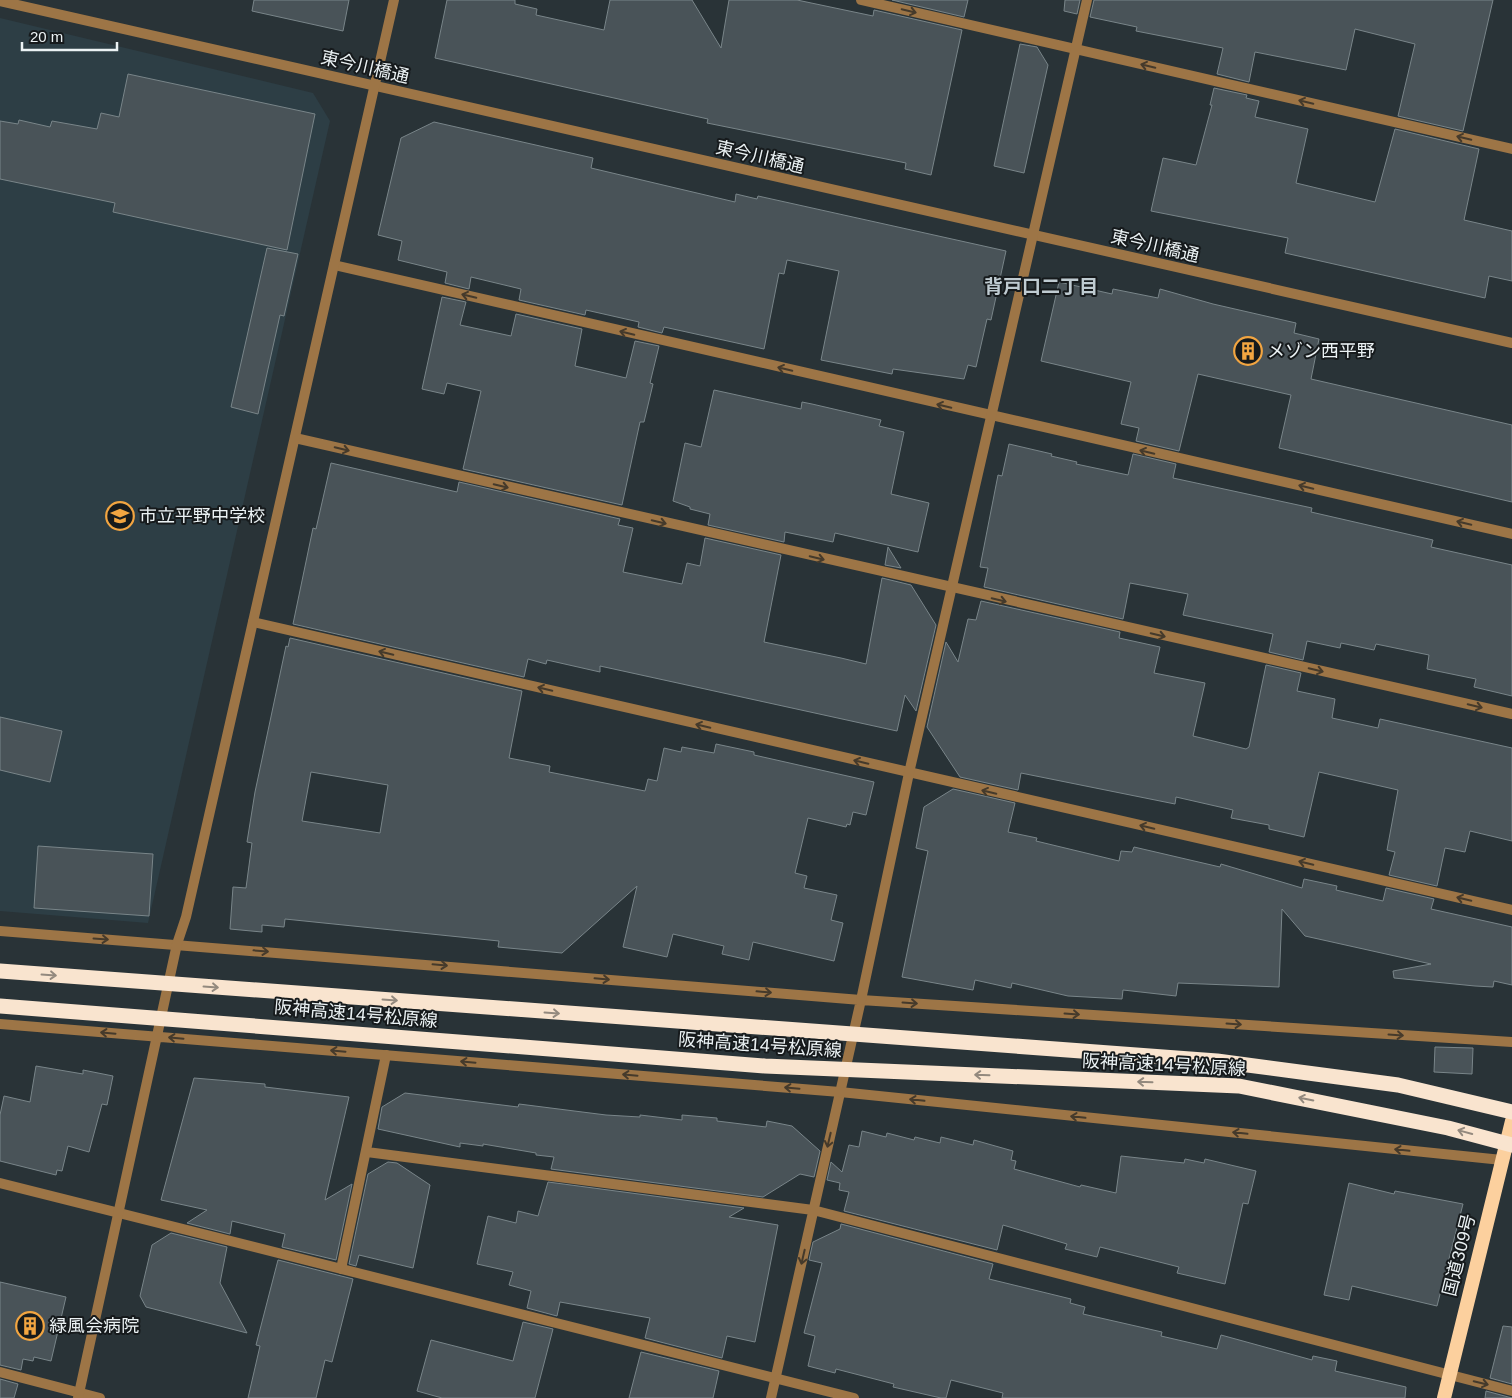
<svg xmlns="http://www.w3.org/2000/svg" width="1512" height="1398" viewBox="0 0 1512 1398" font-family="Arial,'Noto Sans JP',sans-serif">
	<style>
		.built { fill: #2d3e45 }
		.building { fill: #495358; stroke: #798589; fill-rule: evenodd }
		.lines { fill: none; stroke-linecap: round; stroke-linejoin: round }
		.minor { stroke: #9d7546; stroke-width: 10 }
		.tertiary { stroke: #9d7546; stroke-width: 10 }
		.trunk { stroke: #fcd09e; stroke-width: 14 }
		.motorway-bridge { stroke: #f9e4cf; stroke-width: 15 }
		.oneway { stroke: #453a2b }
		.oneway2 { stroke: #93897e }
		.labels { text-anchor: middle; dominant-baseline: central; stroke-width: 4; stroke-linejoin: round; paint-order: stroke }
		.street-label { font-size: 18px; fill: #ebf2f4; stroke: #161a1c }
		.poi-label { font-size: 18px; fill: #ebf2f4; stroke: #161a1c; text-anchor: start }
		.neighbourhood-label { font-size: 19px; font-weight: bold; fill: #bfcbd1; stroke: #161a1c }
	</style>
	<rect width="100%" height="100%" fill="#293337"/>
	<path class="built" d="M0 18 313 93 330 121 148 923 0 911Z"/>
	<path class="building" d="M254 0H349L343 31 252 11Z
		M447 0H515V4L537 9 536 15 604 30 610 0H692L721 48 729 0H797L873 16 874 10 962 30 931 175 905 169 906 163 707 123 708 119 435 58Z
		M892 0H968L964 17Z
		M1065 0H1080L1077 14 1064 11Z
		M1094 0H1493L1463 131 1398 116 1415 44 1355 29 1346 70 1255 52 1249 82 1217 74 1223 48 1136 31 1137 27 1090 17Z
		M1020 44 1037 47 1048 65 1024 173 994 166Z
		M128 74 315 114 287 250 113 212 115 203 0 179V121L18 124 19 120 50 127 52 121 97 129 101 113 119 117Z
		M1214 88 1247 95 1246 98 1259 101 1255 117 1308 129 1296 183 1375 202 1395 129 1479 149 1464 220 1512 231V281L1489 276 1485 298 1285 253 1288 238 1151 211 1163 158 1196 165 1212 105H1210Z
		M434 122 593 158 591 168 735 202 736 194 757 199 758 196 1006 251 991 320 987 319 976 367 968 365 964 379 893 369 892 374 821 360 839 271 787 260 784 274 779 273 764 349 664 327 662 333 638 327 639 322 586 310 585 315 519 300 521 289 471 277 469 289 445 283 447 272 398 260 402 241 378 235 401 138Z
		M267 248 298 254 284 316 280 315 258 414 231 407Z
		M1059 282 1112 294 1113 289 1158 298 1160 289 1213 304 1296 323 1294 333 1319 339 1311 379 1512 425V502L1279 448 1291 395 1198 374 1179 451 1136 441 1139 428 1121 424 1131 382 1041 361Z
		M442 297 466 302 460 325 511 336 516 314 582 329 575 366 626 378 635 341 659 346 650 383 653 384 644 422H640L622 505 463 469 481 391 447 383 444 394 422 389Z
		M714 390 801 409 802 402 812 404 881 420 879 426 904 432 891 494 929 503 918 552 835 533 833 542 785 532 784 542 708 525 710 514 690 509V507L673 501 685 443 701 447Z
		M1009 444 1052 454 1051 456 1077 462 1076 464 1128 475 1133 454 1176 464 1173 478 1312 508 1311 512 1433 540 1431 547 1512 565V696L1474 687 1476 679 1427 669 1429 655 1376 644 1374 650 1341 643 1340 648 1307 641 1303 660 1269 652 1273 634 1183 615 1188 594 1130 583 1123 619 984 587 988 568 980 567 998 475 1002 476Z
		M331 463 457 492 459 482 620 519 618 525 633 528 623 572 682 584 687 563 700 566 705 538 781 555 764 642 841 658 866 664 882 578 911 585 936 625 916 711 905 695 897 731 600 666V672L547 660 546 664 528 659 524 677 293 624 313 528 316 529Z
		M888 547 901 568 885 565Z
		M981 601 1120 632 1119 638 1160 647 1154 673 1205 683 1193 736 1246 749 1249 747 1266 665 1301 673 1297 691 1335 699 1332 718 1378 728 1380 719 1512 748V841L1470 831 1465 852 1445 848 1437 886 1389 875 1395 852 1387 850 1398 790 1319 772 1304 837 1269 829V825L1231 818 1233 810 1176 797 1175 804 1021 773 1018 790 960 777 927 727 946 642 958 662 968 619 976 620Z
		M290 638 522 691 509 758 550 766 549 772 645 791 648 779 657 781 664 748 681 752 682 747 714 753 716 744 754 752V755L874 782 866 815 853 812 850 825 847 824 846 827 808 818 795 873 807 876 804 888 837 895 831 920 843 923 834 961 753 942 749 960 722 954 724 946 673 934 667 957 623 947 637 886 562 953 498 947 499 941 285 919 284 927 262 925V932L230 929 233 887 246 888 252 843 247 842 255 792 286 646 288 647ZM311 772 388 785 380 833 302 821Z
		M0 717 62 731 50 782 0 770Z
		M953 789 1015 803 1008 832 1037 838 1036 841 1119 861 1121 851 1132 852 1134 847 1220 867 1221 864 1302 888 1304 879 1337 886 1336 890 1383 901 1386 888 1434 899 1431 909 1512 927V985L1494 981 1493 987 1475 986 1394 978 1393 971 1431 964 1305 936 1282 909 1279 987 1178 983 1176 996 1123 990 1122 999 1068 996 1012 983 1011 988 975 980 973 990 902 977 928 851 916 848 924 807Z
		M38 846 153 854 149 916 34 908Z
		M1435 1047 1473 1048 1472 1074 1434 1072Z
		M36 1066 83 1074V1070L113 1076 107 1105 102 1104 89 1152 68 1146 62 1171 57 1170 56 1175 0 1161V1115L4 1096 30 1102Z
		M194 1078 265 1084V1087L349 1097 325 1200 352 1184 336 1260 282 1247 285 1234 232 1221 230 1234 187 1223 207 1210 161 1200Z
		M405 1093 518 1107 519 1104 606 1115 640 1117V1115L682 1120V1115L717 1118V1121L766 1127 767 1121 792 1126 820 1151 814 1177 800 1174 763 1197 551 1169 554 1157 536 1155V1153L483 1144V1146L460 1143V1147L378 1129 382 1107Z
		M862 1131 886 1137 887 1133 914 1140 915 1137 940 1143 941 1137 973 1145 974 1140 1013 1151 1011 1160 1016 1161 1014 1169 1080 1187 1081 1185 1116 1193 1121 1156 1184 1163 1185 1159 1204 1163 1205 1159 1256 1171 1248 1204 1243 1203 1225 1284 1177 1273 1179 1267 1100 1247 1097 1257 1065 1249 1067 1244 1003 1225 997 1250 844 1211 849 1192 839 1190 840 1183 827 1180 831 1162 842 1172 849 1145 859 1147Z
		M388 1162 397 1163 430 1185 413 1268 359 1255 356 1266 349 1264 368 1174Z
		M548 1182 744 1208 729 1217 778 1225 755 1342 727 1336 722 1358 645 1338 650 1318 560 1302 557 1316 527 1308 531 1291 509 1285 513 1272 477 1264 488 1216 516 1223 518 1211 538 1216Z
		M1349 1183 1394 1194 1395 1191 1463 1204 1437 1306 1352 1286 1349 1300 1324 1295Z
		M841 1224 993 1264 989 1279 1071 1299 1070 1303 1085 1307 1083 1314 1162 1332 1161 1336 1217 1349 1221 1335 1312 1360 1313 1356 1337 1361 1335 1371 1406 1387 1405 1398H1002L1003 1393 951 1380 946 1398H941L893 1387 894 1384 836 1369 835 1373 808 1366 815 1336 804 1333 822 1263 809 1260 813 1242 840 1229Z
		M171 1233 227 1247 220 1283 247 1333 146 1307 140 1296 152 1245Z
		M278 1260 353 1279 332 1362 325 1360 316 1398H248L260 1346 256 1345Z
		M0 1282 66 1297 51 1361 34 1357 33 1361 23 1359 21 1370 0 1365Z
		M523 1322 553 1329 535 1398H442L417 1391 431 1340 513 1361Z
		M1503 1326 1512 1327V1384L1490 1378Z
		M641 1352 719 1371 713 1398H629Z
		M0 1379 18 1384 14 1398H0Z
		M1486 1391 1512 1398H1485Z"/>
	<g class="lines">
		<path class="minor" d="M861 0 1512 149
			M0 1 1512 343
			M334 265 1512 534
			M295 438 1512 714
			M253 622 1512 910
			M0 931 861 1000 1512 1042
			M367 1152 813 1210 1512 1391
			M0 1183 854 1398
			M341 1269 386 1055
			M0 1372 100 1398
			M771 1398 861 1000"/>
		<path class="tertiary" d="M861 1000 909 773 1087 0
			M0 1024 840 1092 1502 1160
			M78 1398 177 944 186 917 394 0"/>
		<path class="trunk" d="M1444 1398 1512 1121"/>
		<path class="motorway-bridge" d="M0 971 1217 1061 1398 1085 1512 1112
			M0 1006 765 1066 1239 1086 1448 1128 1512 1145"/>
	</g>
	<defs><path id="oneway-shaft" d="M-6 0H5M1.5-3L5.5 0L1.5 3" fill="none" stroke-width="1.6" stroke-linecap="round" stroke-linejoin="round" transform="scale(1.25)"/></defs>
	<g class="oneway">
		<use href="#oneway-shaft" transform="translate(909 11) rotate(13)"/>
		<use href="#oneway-shaft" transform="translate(1148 66) rotate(-167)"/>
		<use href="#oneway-shaft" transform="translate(1306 102) rotate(-167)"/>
		<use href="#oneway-shaft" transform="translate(1464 138) rotate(-167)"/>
		<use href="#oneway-shaft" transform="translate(469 296) rotate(-167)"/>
		<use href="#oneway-shaft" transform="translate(627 333) rotate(-167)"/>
		<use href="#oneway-shaft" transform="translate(785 369) rotate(-167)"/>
		<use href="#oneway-shaft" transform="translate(944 406) rotate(-167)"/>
		<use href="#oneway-shaft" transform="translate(342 449) rotate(13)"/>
		<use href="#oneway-shaft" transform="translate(1147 452) rotate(-167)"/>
		<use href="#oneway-shaft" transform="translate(501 486) rotate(13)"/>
		<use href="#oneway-shaft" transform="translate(1306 487) rotate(-167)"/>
		<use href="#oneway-shaft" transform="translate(659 522) rotate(13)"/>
		<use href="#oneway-shaft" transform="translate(1464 523) rotate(-167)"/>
		<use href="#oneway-shaft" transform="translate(817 558) rotate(13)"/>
		<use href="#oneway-shaft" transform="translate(999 600) rotate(13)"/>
		<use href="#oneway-shaft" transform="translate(1158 635) rotate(13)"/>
		<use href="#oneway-shaft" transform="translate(386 653) rotate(-167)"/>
		<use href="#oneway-shaft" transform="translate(1316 670) rotate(13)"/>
		<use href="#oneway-shaft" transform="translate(545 689) rotate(-167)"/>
		<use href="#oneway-shaft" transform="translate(1475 706) rotate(13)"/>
		<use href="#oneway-shaft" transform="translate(703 726) rotate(-167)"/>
		<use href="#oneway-shaft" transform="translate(861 762) rotate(-167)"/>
		<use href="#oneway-shaft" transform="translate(989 792) rotate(-167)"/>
		<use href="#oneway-shaft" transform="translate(1147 827) rotate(-167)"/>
		<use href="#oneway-shaft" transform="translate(1306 863) rotate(-167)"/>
		<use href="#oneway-shaft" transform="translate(1464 899) rotate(-167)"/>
		<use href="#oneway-shaft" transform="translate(101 939) rotate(4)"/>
		<use href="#oneway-shaft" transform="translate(261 951) rotate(5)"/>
		<use href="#oneway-shaft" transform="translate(440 965) rotate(5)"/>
		<use href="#oneway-shaft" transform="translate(602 979) rotate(5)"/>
		<use href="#oneway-shaft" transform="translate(764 992) rotate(5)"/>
		<use href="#oneway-shaft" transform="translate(910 1003) rotate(4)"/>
		<use href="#oneway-shaft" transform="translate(1072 1014) rotate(4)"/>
		<use href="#oneway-shaft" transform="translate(1234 1024) rotate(4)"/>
		<use href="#oneway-shaft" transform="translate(108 1033) rotate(-175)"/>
		<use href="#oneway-shaft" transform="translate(1396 1035) rotate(4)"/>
		<use href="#oneway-shaft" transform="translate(176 1038) rotate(-175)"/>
		<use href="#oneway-shaft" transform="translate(338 1051) rotate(-175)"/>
		<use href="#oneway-shaft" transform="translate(468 1062) rotate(-175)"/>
		<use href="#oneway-shaft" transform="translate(630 1075) rotate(-175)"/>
		<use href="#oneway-shaft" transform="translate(792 1088) rotate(-175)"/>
		<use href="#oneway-shaft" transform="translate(917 1100) rotate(-174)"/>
		<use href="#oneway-shaft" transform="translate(1078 1117) rotate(-174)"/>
		<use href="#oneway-shaft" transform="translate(1240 1133) rotate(-174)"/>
		<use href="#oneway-shaft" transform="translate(829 1140) rotate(103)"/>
		<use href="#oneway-shaft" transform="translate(1402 1150) rotate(-174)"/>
		<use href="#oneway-shaft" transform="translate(803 1257) rotate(103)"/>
		<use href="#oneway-shaft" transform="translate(1481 1383) rotate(13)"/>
	</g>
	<g class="oneway2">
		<use href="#oneway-shaft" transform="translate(49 975) rotate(4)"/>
		<use href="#oneway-shaft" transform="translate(211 987) rotate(4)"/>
		<use href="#oneway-shaft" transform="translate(390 1000) rotate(4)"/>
		<use href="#oneway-shaft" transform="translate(552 1013) rotate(4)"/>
		<use href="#oneway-shaft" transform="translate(982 1075) rotate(-178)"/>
		<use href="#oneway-shaft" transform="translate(1145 1082) rotate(-178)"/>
		<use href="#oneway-shaft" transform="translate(1306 1099) rotate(-169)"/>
		<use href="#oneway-shaft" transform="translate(1465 1132) rotate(-165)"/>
	</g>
	<defs>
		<symbol id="building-ring" viewBox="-11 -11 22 22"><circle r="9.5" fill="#161a1c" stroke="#f2a541" stroke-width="1.5"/><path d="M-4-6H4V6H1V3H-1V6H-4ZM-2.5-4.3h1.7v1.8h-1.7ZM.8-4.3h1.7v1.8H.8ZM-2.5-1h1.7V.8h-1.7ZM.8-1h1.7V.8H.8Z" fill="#f2a541"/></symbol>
		<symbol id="school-ring" viewBox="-11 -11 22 22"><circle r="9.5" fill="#161a1c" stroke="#f2a541" stroke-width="1.5"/><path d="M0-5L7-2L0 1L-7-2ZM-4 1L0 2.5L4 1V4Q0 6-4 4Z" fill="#f2a541"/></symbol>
	</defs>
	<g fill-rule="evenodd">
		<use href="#building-ring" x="1232" y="335" width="32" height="32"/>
		<use href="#school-ring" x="104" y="500" width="32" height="32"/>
		<use href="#building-ring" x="14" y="1310" width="32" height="32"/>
	</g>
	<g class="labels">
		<g class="street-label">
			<text transform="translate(365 67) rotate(13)">東今川橋通</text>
			<text transform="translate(760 157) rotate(13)">東今川橋通</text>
			<text transform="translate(1155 246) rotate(13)">東今川橋通</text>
			<text transform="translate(356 1014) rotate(5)">阪神高速14号松原線</text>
			<text transform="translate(760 1045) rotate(4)">阪神高速14号松原線</text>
			<text transform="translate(1164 1065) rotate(3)">阪神高速14号松原線</text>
			<text transform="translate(1459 1255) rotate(-76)">国道309号</text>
		</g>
		<g class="poi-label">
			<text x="1267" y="351">メゾン西平野</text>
			<text x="139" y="516">市立平野中学校</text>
			<text x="49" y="1326">緑風会病院</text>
		</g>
		<g class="neighbourhood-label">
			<text x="1041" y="286">背戸口二丁目</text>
		</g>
	</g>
	<path d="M22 42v8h95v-8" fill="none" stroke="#ebf2f4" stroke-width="2.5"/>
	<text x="30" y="42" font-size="15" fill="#ebf2f4" stroke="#161a1c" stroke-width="4" paint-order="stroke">20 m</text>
</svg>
